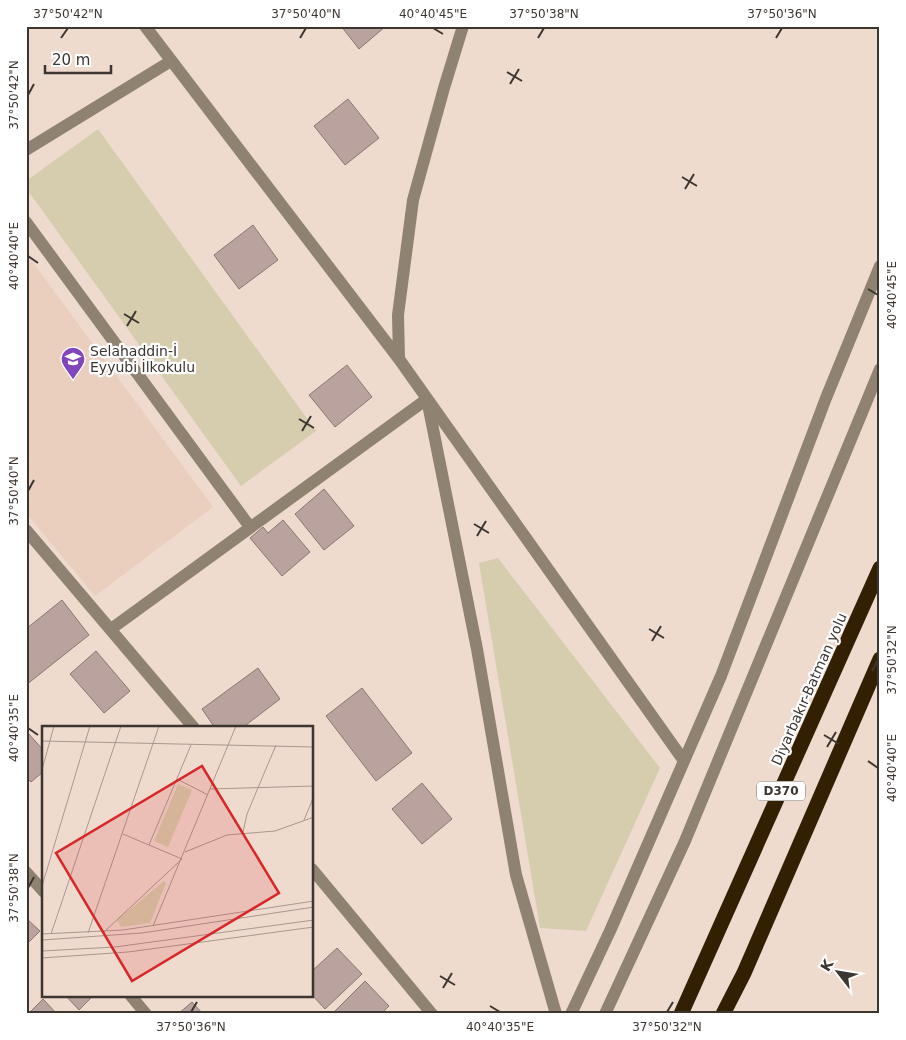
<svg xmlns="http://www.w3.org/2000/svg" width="906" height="1040" viewBox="0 0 906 1040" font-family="'DejaVu Sans',sans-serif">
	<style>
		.built { fill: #eacebe }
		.green { fill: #d6cdae }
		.building { fill: #baa29e; stroke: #8c7672 }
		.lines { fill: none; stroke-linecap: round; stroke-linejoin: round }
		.minor { stroke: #8f8271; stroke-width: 12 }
		.highway { stroke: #332003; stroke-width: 15 }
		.ticks { fill: none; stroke: #3d3530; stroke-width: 2 }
		.labels { text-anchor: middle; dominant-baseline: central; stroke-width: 4.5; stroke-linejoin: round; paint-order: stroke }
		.shield { fill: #fff; stroke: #77726e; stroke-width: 1 }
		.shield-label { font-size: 12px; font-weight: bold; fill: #3d3530 }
		.poi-label { font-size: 14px; fill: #3d3530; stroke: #fff; text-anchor: start }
		.street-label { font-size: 14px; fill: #3d3530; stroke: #fff }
		.inset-road { fill: none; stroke: #a8988f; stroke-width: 1 }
		.view { fill: #d62828; fill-opacity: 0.15; stroke: #d62828; stroke-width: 2.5 }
		.inset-edge { fill: none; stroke: #3d3530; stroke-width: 2.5 }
		.neatline { fill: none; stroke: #3d3530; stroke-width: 2 }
		.ticks-label { font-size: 12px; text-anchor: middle; fill: #3d3530 }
	</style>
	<rect width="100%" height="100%" fill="#efdace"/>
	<path class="built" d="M26 253 213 507 95 596 26 513Z"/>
	<path class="green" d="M98 129 316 431 241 486 26 188V181Z
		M498 558 660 768 586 931 540 928 479 563Z"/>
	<path class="building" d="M341 26H386L359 49Z
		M348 99 379 138 345 165 314 126Z
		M253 225 278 260 239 289 214 255Z
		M347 365 372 397 335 427 309 395Z
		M324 489 354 526 324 550 295 514Z
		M283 520 310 552 282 576 250 538 263 527 268 533Z
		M62 600 89 635 26 685V629Z
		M96 651 130 691 104 713 70 674Z
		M258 668 280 699 242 728H215L202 709Z
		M362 688 412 753 376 781 326 716Z
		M28 733 44 751V771L31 782 26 777V735Z
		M422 783 452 819 422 844 392 809Z
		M26 918 40 931 26 945Z
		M337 948 362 974 325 1009 312 995V971Z
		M365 981 389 1006 381 1014H332Z
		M66 996H93L79 1010Z
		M43 999 57 1014H28Z
		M192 1002 203 1014H178Z"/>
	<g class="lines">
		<path class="minor" d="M145 26 399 359 684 761
			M26 150 171 61
			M26 222 250 527
			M399 359 398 315 413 200 444 88 463 26
			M26 530 194 728
			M111 629 427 399 477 649 516 875 556 1014
			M312 869 432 1014
			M26 872 44 892
			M131 996 146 1014
			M571 1014 610 931 721 676 826 398 880 266
			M605 1014 685 841 880 369"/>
		<path class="highway" d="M681 1014 880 568
			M723 1014 744 973 880 659"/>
	</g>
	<path class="ticks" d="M433 28 443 34M61 38 68 28M300 38 306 28M538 38 544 28M776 38 782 28M507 72 522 81M510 84 519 69M28 95 34 84M682 177 697 186M685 189 694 174M28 256 38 263M868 289 878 295M124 314 139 323M127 326 136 311M299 419 314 428M302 431 311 416M28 491 34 480M474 524 489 533M477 536 486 521M649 629 664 638M652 641 661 626M872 671 878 660M28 728 38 735M824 735 839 744M827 747 836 732M868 761 878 768M28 888 34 877M440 976 455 985M443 988 452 973M490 1006 500 1012M191 1012 197 1002M667 1012 673 1002"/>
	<defs>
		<symbol id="school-pin" viewBox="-11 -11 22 30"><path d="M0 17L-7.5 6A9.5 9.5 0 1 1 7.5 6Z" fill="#8246bb" stroke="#fff"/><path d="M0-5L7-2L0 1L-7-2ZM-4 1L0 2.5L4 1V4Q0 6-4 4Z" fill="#fff"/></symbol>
	</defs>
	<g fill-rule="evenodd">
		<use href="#school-pin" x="59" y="345" width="28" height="38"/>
	</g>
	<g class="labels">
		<rect class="shield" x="757" y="781.5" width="48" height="19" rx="4"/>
		<g class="shield-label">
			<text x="781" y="791">D370</text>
		</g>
		<g class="poi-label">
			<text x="90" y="351">Selahaddin-İ<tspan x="90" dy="16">Eyyubi İlkokulu</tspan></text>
		</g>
		<g class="street-label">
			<text transform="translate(809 689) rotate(-66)">Diyarbakır-Batman yolu</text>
		</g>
	</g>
	<g transform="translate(42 726)">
		<rect width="271" height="271" fill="#efdace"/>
		<path d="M136 58 150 64 126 121 112 115ZM122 155 124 157 108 197 79 201 75 194Z" fill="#d6cdae"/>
		<path class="inset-road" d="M0 15 272 21M0 44 12 0M135 53 166 69M168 63 272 60M262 94 272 70M201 106 205 88 234 19M107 119 149 19M143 126 185 109 233 105 272 91M0 160 48 0M111 200 194 0M62 206 140 133 81 108M46 207 117 0M0 208 81 204 272 175M9 208 79 0M0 214 100 207 272 181M0 225 73 221 272 194M0 232 86 226 272 201"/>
		<path class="view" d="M160 40 237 167 90 255 14 127Z"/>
		<rect width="271" height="271" class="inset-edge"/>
	</g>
	<rect width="906" height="1040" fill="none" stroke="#ffffff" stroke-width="55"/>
	<g transform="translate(838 972) rotate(301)" stroke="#ffffff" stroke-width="4" paint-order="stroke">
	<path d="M0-4L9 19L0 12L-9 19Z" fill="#3d3530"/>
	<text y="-8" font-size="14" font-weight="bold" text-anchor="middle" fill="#3d3530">K</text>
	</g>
	<path d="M45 65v8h66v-8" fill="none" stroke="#3d3530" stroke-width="2.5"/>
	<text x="52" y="65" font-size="15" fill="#3d3530" stroke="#ffffff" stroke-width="4" paint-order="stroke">20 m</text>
	<rect x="28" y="28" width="850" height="984" class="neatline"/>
	<g class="ticks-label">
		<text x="68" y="18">37°50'42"N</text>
		<text x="306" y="18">37°50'40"N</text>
		<text x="433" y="18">40°40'45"E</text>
		<text x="544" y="18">37°50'38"N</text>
		<text x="782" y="18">37°50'36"N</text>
		<text transform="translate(14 95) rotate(-90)" y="4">37°50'42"N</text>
		<text transform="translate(14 256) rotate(-90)" y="4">40°40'40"E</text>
		<text transform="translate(892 295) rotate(-90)" y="4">40°40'45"E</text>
		<text transform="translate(14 491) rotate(-90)" y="4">37°50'40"N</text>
		<text transform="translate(892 660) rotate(-90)" y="4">37°50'32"N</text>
		<text transform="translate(14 728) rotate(-90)" y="4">40°40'35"E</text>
		<text transform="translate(892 768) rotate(-90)" y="4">40°40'40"E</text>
		<text transform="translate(14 888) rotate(-90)" y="4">37°50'38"N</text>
		<text x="191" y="1031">37°50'36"N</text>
		<text x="500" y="1031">40°40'35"E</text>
		<text x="667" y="1031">37°50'32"N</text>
	</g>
</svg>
